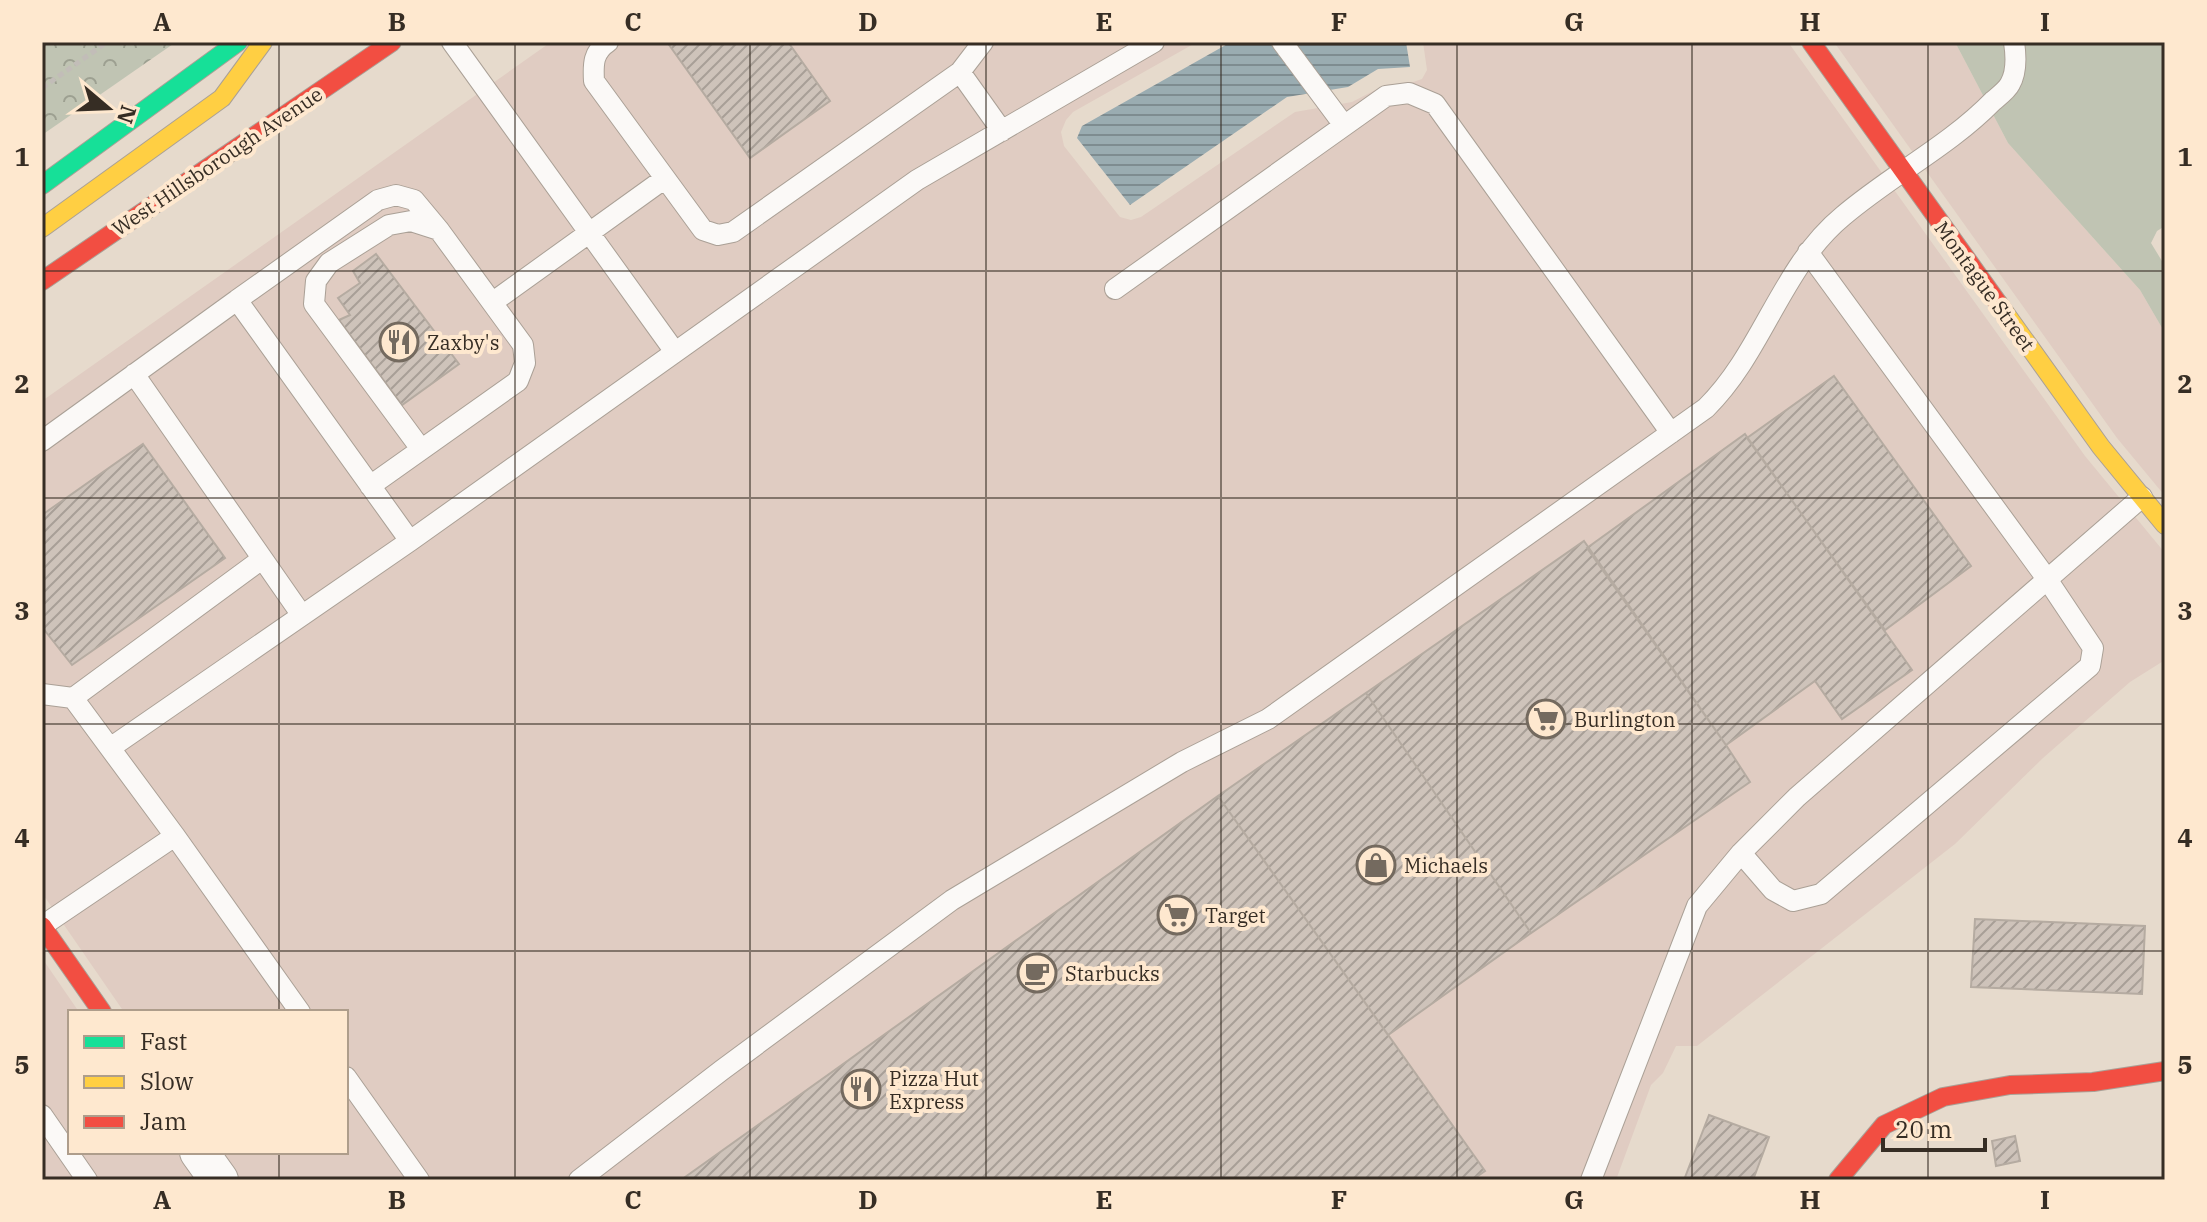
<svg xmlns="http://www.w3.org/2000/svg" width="2207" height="1222" viewBox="0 0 2207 1222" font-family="'IBM Plex Serif',serif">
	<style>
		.commercial { fill: #e0ccc2 }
		.green { fill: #c0c4b3 }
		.forest { fill: url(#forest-crowns) }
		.water { fill: url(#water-rules) }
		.building { fill: url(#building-hatch); stroke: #b5aba1; stroke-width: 2 }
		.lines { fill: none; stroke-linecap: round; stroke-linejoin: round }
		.lane-casing { stroke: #aaa096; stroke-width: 22 }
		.street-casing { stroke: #aaa096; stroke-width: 40 }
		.fast-casing { stroke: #aaa096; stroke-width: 20 }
		.slow-casing { stroke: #aaa096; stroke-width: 20 }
		.jam-casing { stroke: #aaa096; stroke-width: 20 }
		.path { stroke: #c2bdb8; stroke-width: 5; stroke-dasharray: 6 4; stroke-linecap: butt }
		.lane { stroke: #fbf9f7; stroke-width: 20 }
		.street { stroke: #fbf9f7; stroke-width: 38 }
		.fast { stroke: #16e098; stroke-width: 18 }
		.slow { stroke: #ffcf43; stroke-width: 18 }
		.jam { stroke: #f24e42; stroke-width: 18 }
		.grid { fill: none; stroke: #362d24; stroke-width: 2; stroke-opacity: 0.55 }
		.labels { text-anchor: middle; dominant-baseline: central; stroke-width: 8; stroke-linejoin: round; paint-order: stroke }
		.street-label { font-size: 20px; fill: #362d24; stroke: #fee8cf }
		.poi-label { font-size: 20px; fill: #362d24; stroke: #fee8cf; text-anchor: start }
		.neatline { fill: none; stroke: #362d24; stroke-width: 3 }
		.grid-label { font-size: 26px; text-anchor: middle; font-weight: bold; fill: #362d24 }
	</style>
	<defs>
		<pattern id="forest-crowns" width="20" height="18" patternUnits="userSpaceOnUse" patternTransform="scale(2)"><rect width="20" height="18" fill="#c0c4b3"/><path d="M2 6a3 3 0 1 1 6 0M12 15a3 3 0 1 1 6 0" fill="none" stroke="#9da091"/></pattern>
		<pattern id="water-rules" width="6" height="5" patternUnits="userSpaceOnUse" patternTransform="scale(2)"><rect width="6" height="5" fill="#9aacb1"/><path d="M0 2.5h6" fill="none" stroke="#7e8c90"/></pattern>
		<pattern id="building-hatch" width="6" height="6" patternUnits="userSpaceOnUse" patternTransform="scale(2)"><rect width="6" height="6" fill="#cec3ba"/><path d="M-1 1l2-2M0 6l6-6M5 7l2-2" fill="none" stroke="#a89f97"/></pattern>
	</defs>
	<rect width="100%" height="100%" fill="#e6dacc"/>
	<path class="commercial" d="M551 42H1197L1073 112 1066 120 1061 132 1064 146 1120 217 1131 220 1141 217 1295 112 1352 102 1385 85 1413 82 1422 79 1427 70 1423 42H1788L2085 456 2165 553V660L2130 682 2043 758 1955 844 1697 1046H1676L1663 1073 1651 1085 1616 1180H241L222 1152H346V1012H124L42 893V401Z
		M1834 42H1955L2008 143 2140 290 2165 333V496L2117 438Z
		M42 958 79 1012H70V1152H177L196 1180H42Z"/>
	<path class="green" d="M1955 42H2165V226L2157 231 2151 243 2165 266V333L2140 290 2008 143Z"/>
	<path class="forest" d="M42 42H176L42 135Z"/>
	<path class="water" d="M1231 42H1406L1410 67 1378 69 1348 87 1287 97 1130 205 1077 138 1082 126Z"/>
	<path class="building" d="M667 42H788L830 101 750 158Z
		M376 254 459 364 402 405 339 320 350 315 338 298 360 283 353 271Z
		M1834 376 1971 566 1885 630 1747 438Z
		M1745 434 1912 670 1842 719 1815 681 1726 745 1587 548Z
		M143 444 225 558 72 665 42 627V515Z
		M1584 541 1726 745 1750 782 1531 933 1366 693Z
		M1366 693 1531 933 1388 1035 1218 796Z
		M1218 796 1485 1171 1472 1180H681Z
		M1975 919 2145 926 2142 994 1971 987Z
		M1709 1115 1769 1137 1753 1180H1684Z
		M2015 1136 2020 1161 1996 1166 1992 1141Z"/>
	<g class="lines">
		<defs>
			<path id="lane" d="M452 42 675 352
				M608 42C593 52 593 64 594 81L703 230 718 235 733 232 960 72 983 42
				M1282 42 1343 124
				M960 72 1002 131
				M1115 289 1386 96 1409 93 1435 104 1671 433
				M237 300 378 200 396 195 414 200 439 230 523 345 525 363 518 381 370 486
				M493 302 664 179
				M134 374 301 614
				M42 441 237 300 410 541
				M421 449 314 304 316 281 329 263 389 225 411 221 439 230
				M42 694 73 698 175 836 300 1012
				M73 698 262 559
				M110 748 410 541 917 180 1154 42
				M1741 853 1773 890 1793 901 1821 894 2090 666 2093 648 2047 579 1808 252
				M42 926 175 836
				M346 1077 419 1180
				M42 1115 87 1180
				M579 1180 722 1070 952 900 1182 762 1268 719 1706 408C1763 352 1781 267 1843 216 1891 175 1949 146 1993 101 1999 96 2007 90 2010 84 2017 72 2016 55 2014 42
				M1591 1180 1697 906 1741 853 1797 797 2142 497"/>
			<path id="street" d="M199 1152 219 1180"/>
			<path id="fast" d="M42 185 238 42"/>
			<path id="slow" d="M42 228 222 98 263 42
				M1998 303 2101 447 2165 525"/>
			<path id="jam" d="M1811 42 1998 303
				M42 281 392 42
				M42 926 102 1012
				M1838 1180 1884 1125 1943 1097 2010 1085 2093 1082 2165 1071"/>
		</defs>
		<use href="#lane" class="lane-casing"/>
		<use href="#street" class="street-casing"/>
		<use href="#fast" class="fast-casing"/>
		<use href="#slow" class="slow-casing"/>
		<use href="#jam" class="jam-casing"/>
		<path class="path" d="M42 88 107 42"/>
		<use href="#lane" class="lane"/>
		<use href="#street" class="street"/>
		<use href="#fast" class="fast"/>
		<use href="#slow" class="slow"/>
		<use href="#jam" class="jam"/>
	</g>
	<path class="grid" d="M279 42V1012M515 42V1180M750 42V1180M986 42V1180M1221 42V1180M1457 42V1180M1692 42V1180M1928 42V1180M42 271H2165M42 498H2165M42 724H2165M42 951H2165M279 1152V1180"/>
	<defs>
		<symbol id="restaurant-ring" viewBox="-11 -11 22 22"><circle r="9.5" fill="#fee8cf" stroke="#746a5f" stroke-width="1.5"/><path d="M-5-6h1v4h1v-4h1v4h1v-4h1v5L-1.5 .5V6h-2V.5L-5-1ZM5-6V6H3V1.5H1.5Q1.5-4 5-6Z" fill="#746a5f"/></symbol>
		<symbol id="supermarket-ring" viewBox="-11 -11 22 22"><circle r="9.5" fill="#fee8cf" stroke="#746a5f" stroke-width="1.5"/><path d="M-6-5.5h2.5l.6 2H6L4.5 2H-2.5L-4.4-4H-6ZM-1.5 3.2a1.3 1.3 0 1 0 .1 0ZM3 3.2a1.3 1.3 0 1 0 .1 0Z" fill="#746a5f"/></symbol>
		<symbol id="shop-ring" viewBox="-11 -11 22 22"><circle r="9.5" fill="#fee8cf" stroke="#746a5f" stroke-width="1.5"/><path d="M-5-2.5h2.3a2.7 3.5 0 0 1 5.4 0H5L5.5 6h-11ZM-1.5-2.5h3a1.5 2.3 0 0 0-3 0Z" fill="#746a5f"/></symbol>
		<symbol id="cafe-ring" viewBox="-11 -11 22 22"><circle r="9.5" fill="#fee8cf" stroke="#746a5f" stroke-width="1.5"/><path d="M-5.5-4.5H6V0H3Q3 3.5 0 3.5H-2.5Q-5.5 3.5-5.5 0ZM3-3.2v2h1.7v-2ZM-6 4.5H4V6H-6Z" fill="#746a5f"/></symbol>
	</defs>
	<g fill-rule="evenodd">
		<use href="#restaurant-ring" x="377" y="320" width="44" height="44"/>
		<use href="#supermarket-ring" x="1524" y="697" width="44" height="44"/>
		<use href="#shop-ring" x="1354" y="843" width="44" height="44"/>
		<use href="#supermarket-ring" x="1155" y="893" width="44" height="44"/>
		<use href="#cafe-ring" x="1015" y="951" width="44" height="44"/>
		<use href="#restaurant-ring" x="839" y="1067" width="44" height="44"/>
	</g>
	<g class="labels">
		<g class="street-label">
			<text transform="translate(217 161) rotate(-34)">West Hillsborough Avenue</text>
			<text transform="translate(1985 286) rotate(54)">Montague Street</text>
		</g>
		<g class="poi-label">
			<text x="427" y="342">Zaxby's</text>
			<text x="1574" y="719">Burlington</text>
			<text x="1404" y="865">Michaels</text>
			<text x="1205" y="915">Target</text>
			<text x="1065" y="973">Starbucks</text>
			<text x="889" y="1078">Pizza Hut<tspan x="889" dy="23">Express</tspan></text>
		</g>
	</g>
	<rect width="2207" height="1222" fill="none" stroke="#fee8cf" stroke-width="88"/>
	<rect x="68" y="1010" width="280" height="144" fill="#fee8cf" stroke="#ae9d8b" stroke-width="2"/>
	<rect x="84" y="1036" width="40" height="12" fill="#16e098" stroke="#ae9d8b" stroke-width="2"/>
	<text x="140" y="1050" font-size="24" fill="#362d24">Fast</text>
	<rect x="84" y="1076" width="40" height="12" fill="#ffcf43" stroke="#ae9d8b" stroke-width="2"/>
	<text x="140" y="1090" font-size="24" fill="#362d24">Slow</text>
	<rect x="84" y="1116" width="40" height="12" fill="#f24e42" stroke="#ae9d8b" stroke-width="2"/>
	<text x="140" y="1130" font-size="24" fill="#362d24">Jam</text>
	<g transform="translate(108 108) rotate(109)" stroke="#fee8cf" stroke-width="6" paint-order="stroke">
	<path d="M0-6L14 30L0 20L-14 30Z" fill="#362d24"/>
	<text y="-12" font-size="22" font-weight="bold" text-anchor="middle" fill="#362d24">N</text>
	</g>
	<path d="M1883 1138v12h102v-12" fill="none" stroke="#362d24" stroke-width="4"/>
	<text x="1895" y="1138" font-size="24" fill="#362d24" stroke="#fee8cf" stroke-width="6" paint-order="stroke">20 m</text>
	<rect x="44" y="44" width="2119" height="1134" class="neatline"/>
	<g class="grid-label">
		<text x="162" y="31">A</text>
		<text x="397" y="31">B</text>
		<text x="633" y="31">C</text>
		<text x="868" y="31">D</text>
		<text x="1104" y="31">E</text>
		<text x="1339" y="31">F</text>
		<text x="1574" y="31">G</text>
		<text x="1810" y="31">H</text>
		<text x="2045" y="31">I</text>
		<text x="22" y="166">1</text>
		<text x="2185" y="166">1</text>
		<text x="22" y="393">2</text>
		<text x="2185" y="393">2</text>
		<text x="22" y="620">3</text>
		<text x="2185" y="620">3</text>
		<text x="22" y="847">4</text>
		<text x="2185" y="847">4</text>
		<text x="22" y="1074">5</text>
		<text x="2185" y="1074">5</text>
		<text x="162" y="1209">A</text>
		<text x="397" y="1209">B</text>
		<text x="633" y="1209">C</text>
		<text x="868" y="1209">D</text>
		<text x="1104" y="1209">E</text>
		<text x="1339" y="1209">F</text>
		<text x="1574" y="1209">G</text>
		<text x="1810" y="1209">H</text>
		<text x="2045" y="1209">I</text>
	</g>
</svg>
